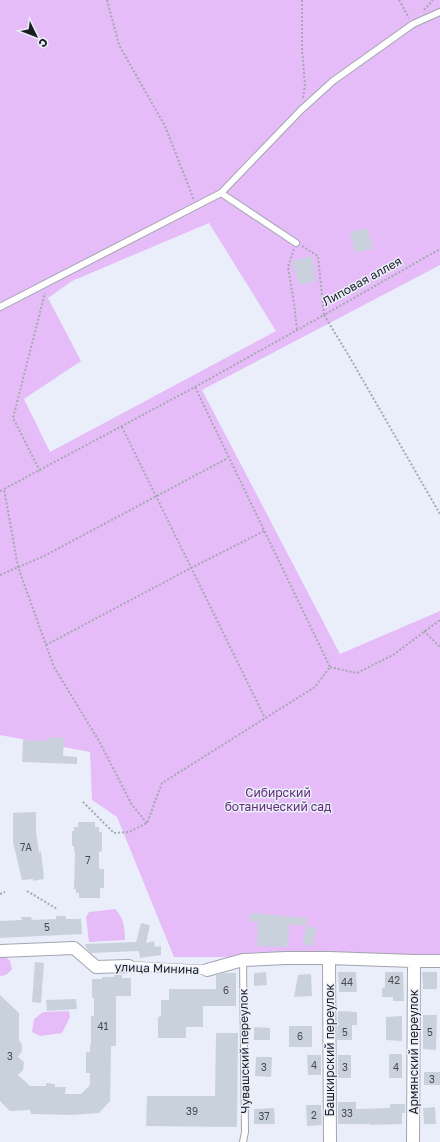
<svg xmlns="http://www.w3.org/2000/svg" width="440" height="1142" viewBox="0 0 440 1142" font-family="'Golos Text',sans-serif">
	<style>
		.green { fill: #e5bcf7; fill-rule: evenodd }
		.building { fill: #c9d2dc }
		.lines { fill: none; stroke-linecap: round; stroke-linejoin: round }
		.service-casing { stroke: #a2a5b0; stroke-width: 8 }
		.pedestrian-casing { stroke: #a2a5b0; stroke-width: 10 }
		.minor-casing { stroke: #a2a5b0; stroke-width: 14 }
		.path { stroke: #a5a8b1; stroke-width: 2; stroke-dasharray: 2 2; stroke-linecap: butt }
		.service { stroke: #fff; stroke-width: 6 }
		.pedestrian { stroke: #fff; stroke-width: 9 }
		.minor { stroke: #fff; stroke-width: 12 }
		.labels { text-anchor: middle; dominant-baseline: central; stroke-width: 3; stroke-linejoin: round; paint-order: stroke }
		.number-label { font-size: 10px; fill: #474a50 }
		.street-label { font-size: 12px; fill: #1c1d21; stroke: #eaeefa }
		.park-label { font-size: 12px; fill: #602d74; stroke: #eaeefa }
	</style>
	<rect width="100%" height="100%" fill="#eaeefa"/>
	<path class="green" d="M0 0H440V265L202 390 340 654 440 611V957H174L117 817 92 800 90 752 0 735ZM209 223 276 331 50 452 24 399 81 361 48 298 72 281Z
		M115 909C124 918 125 928 125 940L89 942 86 917 89 912Z
		M0 955H4L10 961 12 969 6 975 0 976Z
		M69 1011 70 1017 62 1033 40 1036 32 1032 34 1019 43 1012Z"/>
	<path class="building" d="M367 228 373 249 355 252 350 232Z
		M312 256 315 269 312 271 316 281 299 285 292 261Z
		M46 737 64 738 63 756 77 757V764L22 762 23 740 50 741Z
		M36 812V831L39 852 41 851 44 879 33 881V879L22 880 13 842V813Z
		M78 822H95V827H99V832H102V851L99 852V869H104V888H100V898H79V893H76V889H74L75 851H74V846H72V831H74V827H78Z
		M250 913 307 918 306 926 289 924 288 947 257 946 258 922 249 921Z
		M56 916H66V919H81L82 934 0 938V921L22 920 21 917H31L32 920 56 919Z
		M141 923 150 925 146 943 154 941 155 947 161 946V955L140 958 139 951 91 953 86 948 85 944 136 942Z
		M306 926 316 928 313 946 303 944Z
		M35 962 44 963 41 1003 32 1002Z
		M266 972 267 985 254 986V973Z
		M338 972H356L357 992H339Z
		M385 972H403L404 1001H393V997H382V988H385Z
		M422 972H437V989H423Z
		M224 973H236V1006H203V1027H186V1038H158V1017L161 1016V1000H169V989H216V975Z
		M311 974 312 996 294 997 298 975Z
		M114 975H122V978H131V996H116V1046H111L110 1101 99 1113 72 1115 31 1114 30 1110 10 1111 0 1101V995L19 1013V1040L22 1044V1051L18 1057 24 1062 23 1070 18 1075 30 1086H46V1083L55 1084V1087H66L65 1094H81L90 1085V1073H86V1052H90V1044H91V1016H94V998H92V979H102V977H114Z
		M76 999 77 1009 47 1011 46 1000Z
		M338 1011 357 1012V1025H352V1040H337Z
		M423 1015H437L436 1050 423 1049Z
		M402 1016V1041L386 1040V1017Z
		M289 1026H312V1047H289Z
		M254 1027 270 1028V1040H254Z
		M216 1033H238L237 1127 146 1126 147 1096H215Z
		M389 1054H402V1078H389Z
		M307 1055H321V1075H308Z
		M338 1055H351V1078H338Z
		M256 1057H272L271 1077 255 1076Z
		M424 1072H440V1085H424Z
		M338 1102H356V1109L390 1108V1104H405V1113H402V1124L370 1125V1124H338Z
		M306 1105H321L322 1125 307 1126Z
		M435 1107 436 1124H424L423 1108Z
		M274 1108 275 1124H254V1109Z"/>
	<g class="lines">
		<defs>
			<path id="service" d="M221 193 296 243
				M0 307 221 193 301 110 333 81 413 24 440 12
				M243 960 245 1132 243 1142"/>
			<path id="pedestrian" d="M129 966 207 970"/>
			<path id="minor" d="M0 951 74 948 96 967 129 966
				M329 958 330 1142
				M207 970 243 960 286 958H329L414 961H440
				M413 1142 414 961"/>
		</defs>
		<use href="#service" class="service-casing"/>
		<use href="#pedestrian" class="pedestrian-casing"/>
		<use href="#minor" class="minor-casing"/>
		<path class="path" d="M107 0 119 45 165 126 194 200
			M302 0V49L305 85 303 98
			M399 0 409 18
			M424 10 433 0
			M302 246 318 256 324 315 440 249
			M294 249 288 267 294 303 297 330
			M122 427 265 718
			M40 471 13 418 45 293
			M0 491 4 489
			M0 575 44 556 228 458
			M424 631 440 647
			M46 645 191 568 264 531
			M330 667 357 673 393 655 440 620
			M83 802 114 833 129 832 147 823 162 783 315 687 330 667 195 387
			M147 823 132 805 99 741 54 667 18 567 4 489 195 387 324 315 349 356 440 514
			M27 891 57 909
			M0 894 5 892"/>
		<use href="#service" class="service"/>
		<use href="#pedestrian" class="pedestrian"/>
		<use href="#minor" class="minor"/>
	</g>
	<g class="labels">
		<g class="number-label">
			<text x="26" y="847">7А</text>
			<text x="88" y="860">7</text>
			<text x="47" y="927">5</text>
			<text x="394" y="980">42</text>
			<text x="347" y="982">44</text>
			<text x="226" y="990">6</text>
			<text x="103" y="1026">41</text>
			<text x="345" y="1032">5</text>
			<text x="430" y="1032">5</text>
			<text x="300" y="1036">6</text>
			<text x="10" y="1056">3</text>
			<text x="314" y="1065">4</text>
			<text x="264" y="1067">3</text>
			<text x="345" y="1067">3</text>
			<text x="396" y="1067">4</text>
			<text x="432" y="1079">3</text>
			<text x="192" y="1111">39</text>
			<text x="347" y="1113">33</text>
			<text x="314" y="1115">2</text>
			<text x="264" y="1116">37</text>
		</g>
		<g class="street-label">
			<text transform="translate(362 281) rotate(-29)">Липовая аллея</text>
			<text transform="translate(157 968) rotate(2)">улица Минина</text>
			<text transform="translate(329 1050) rotate(-90)">Башкирский переулок</text>
			<text transform="translate(244 1051) rotate(-91)">Чувашский переулок</text>
			<text transform="translate(413 1052) rotate(-90)">Армянский переулок</text>
		</g>
		<g class="park-label">
			<text x="278" y="792">Сибирский<tspan x="278" dy="14">ботанический сад</tspan></text>
		</g>
	</g>
	<g transform="translate(36 36) rotate(133)" stroke="#eaeefa" stroke-width="3" paint-order="stroke">
	<path d="M0-3L7 15L0 10L-7 15Z" fill="#1c1d21"/>
	<text y="-6" font-size="11" font-weight="bold" text-anchor="middle" fill="#1c1d21">С</text>
	</g>
</svg>
